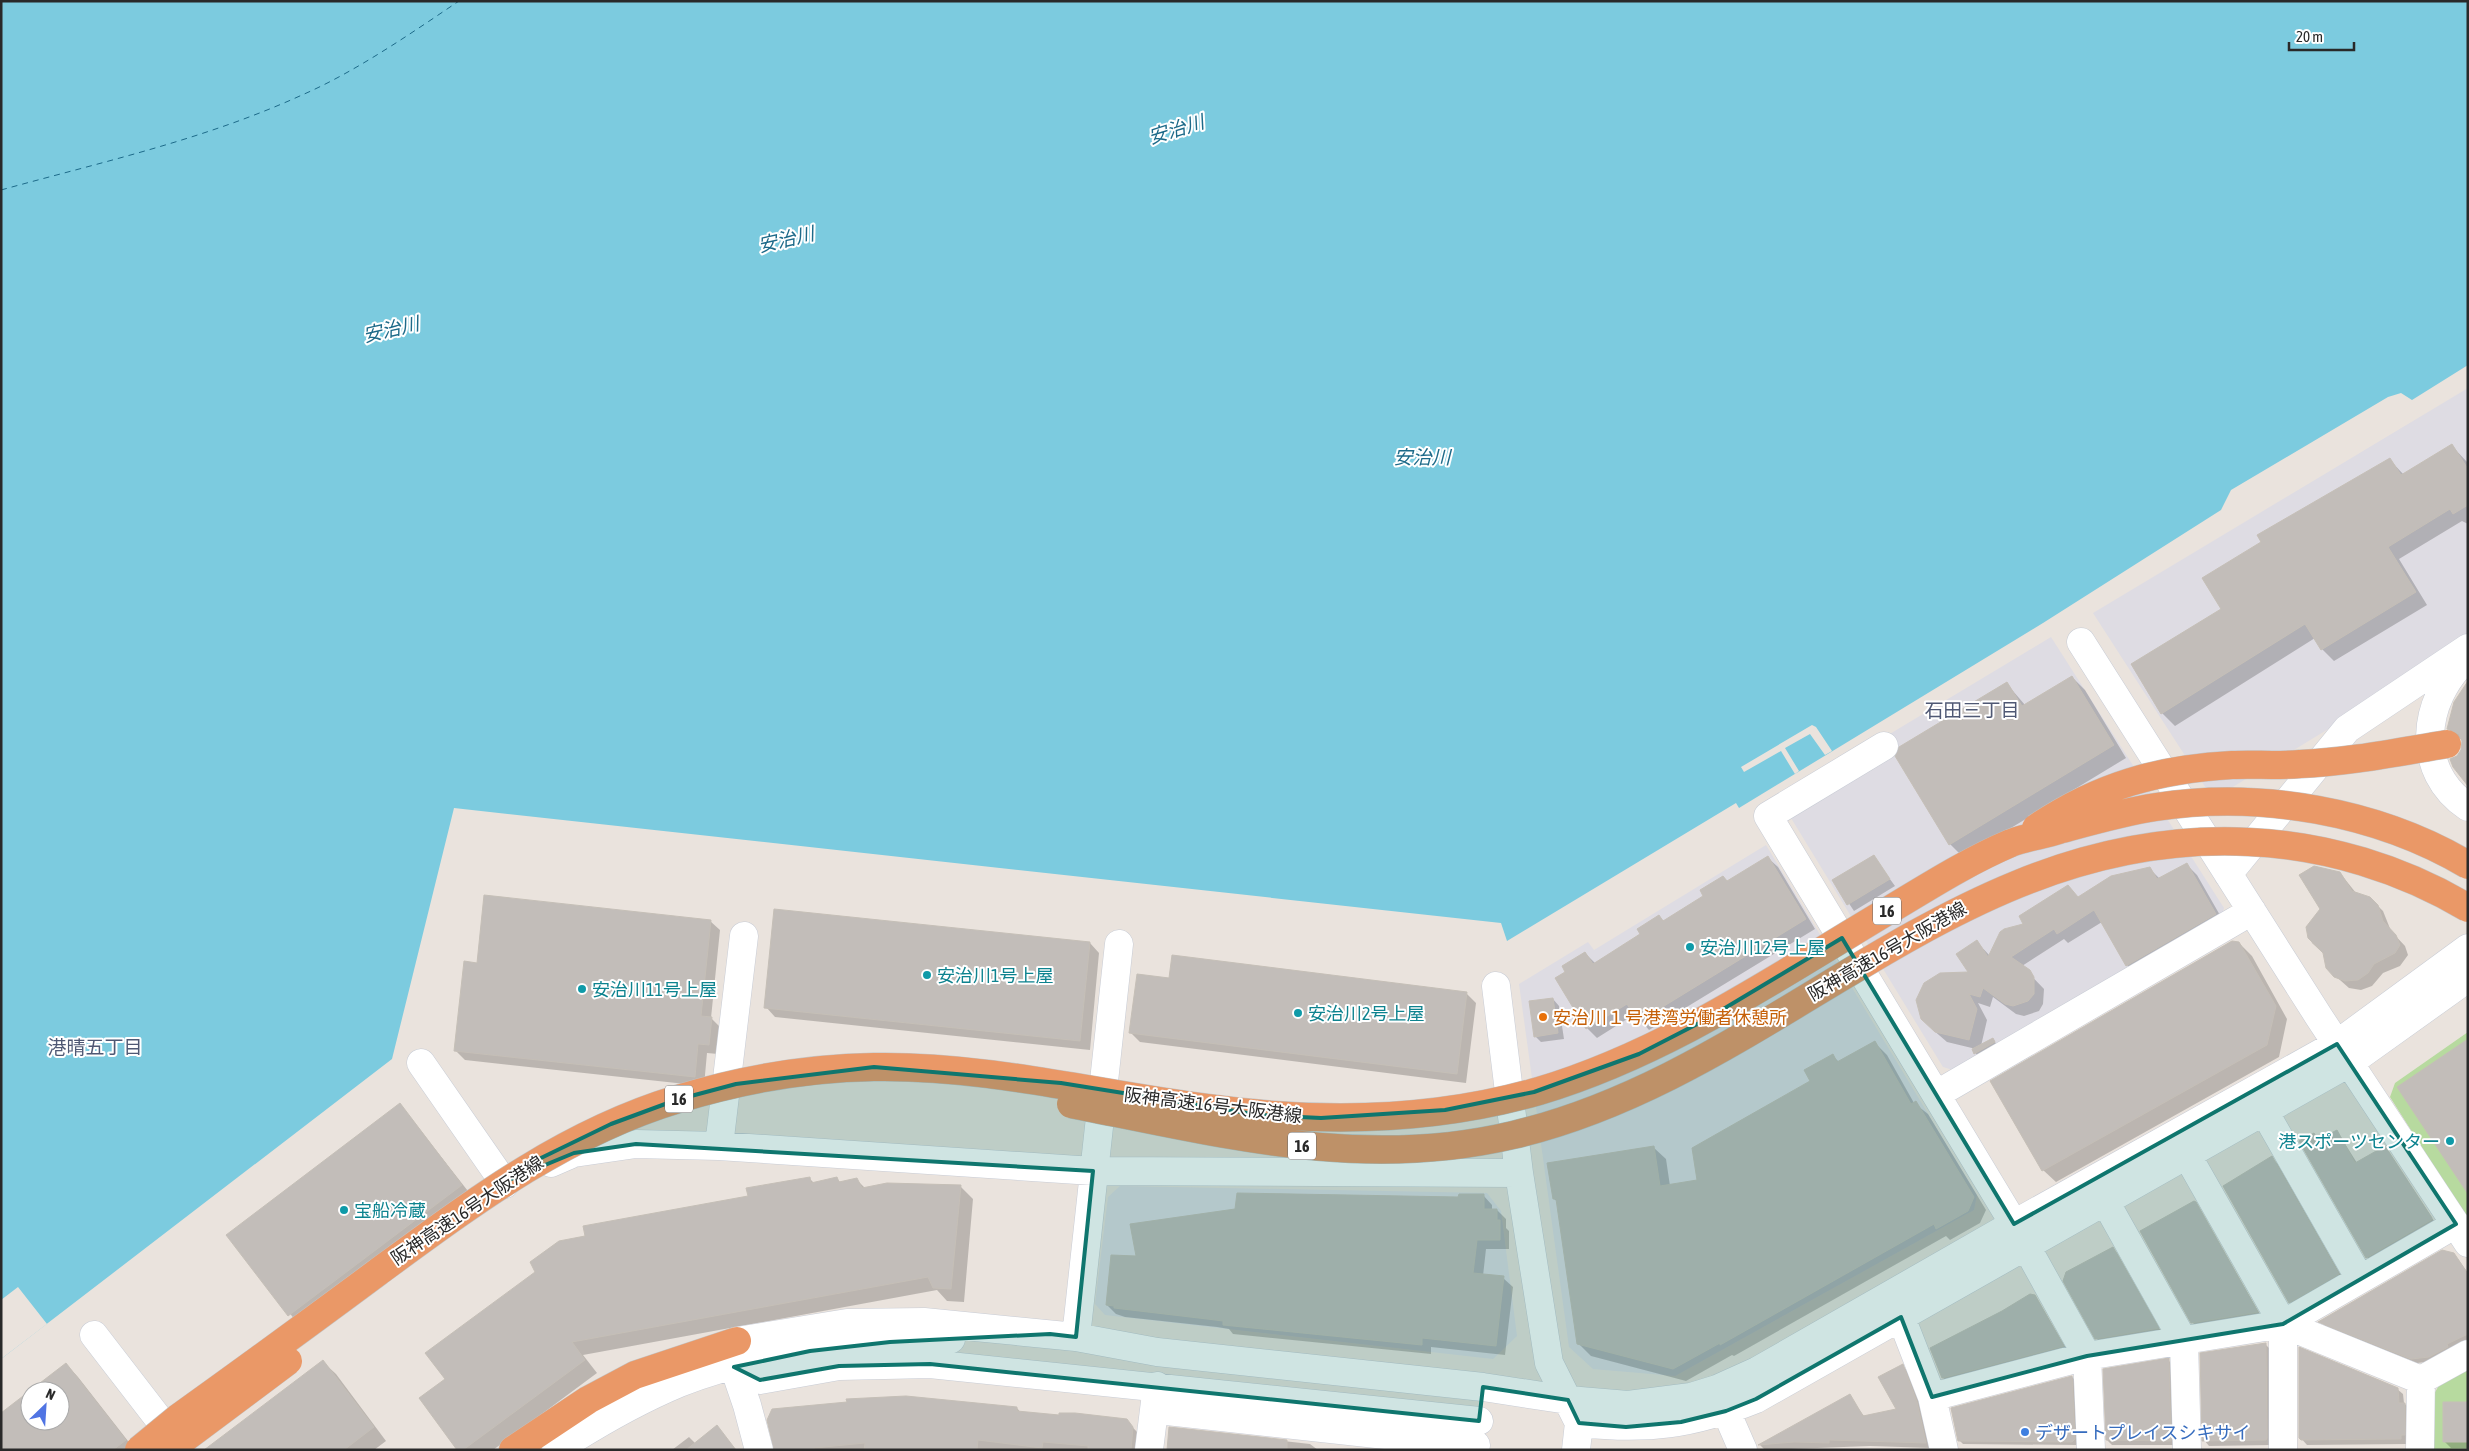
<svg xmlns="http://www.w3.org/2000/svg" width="2469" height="1451" viewBox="0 0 2469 1451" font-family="'Asap Condensed','Noto Sans JP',sans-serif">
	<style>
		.industrial { fill: #dedce3 }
		.green { fill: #b7da9f }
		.water { fill: #7ccbdf }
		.pier { fill: #eae3dd }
		.shadow { fill: #0003 }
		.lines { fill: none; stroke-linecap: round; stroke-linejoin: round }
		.ferry { stroke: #1d6a89; stroke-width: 1; stroke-dasharray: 6 5; stroke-linecap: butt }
		.building { fill: #c2bdb9; stroke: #c5bfb7; fill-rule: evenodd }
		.minor-casing { stroke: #c8ccd5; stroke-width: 29 }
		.highway-casing { stroke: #c3c3c3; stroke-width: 29 }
		.minor { stroke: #fff; stroke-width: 28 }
		.highway { stroke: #ea9867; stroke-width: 28 }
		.highway-bridge-casing { stroke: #c3c3c3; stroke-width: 29; stroke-linecap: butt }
		.highway-bridge { stroke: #ea9867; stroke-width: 28 }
		.marked { fill: #0f766e; fill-opacity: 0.2; stroke: #0f766e; stroke-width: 4; stroke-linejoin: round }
		.culture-dot { fill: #0f9aa8; stroke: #fff; stroke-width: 2 }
		.food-dot { fill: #e8710a; stroke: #fff; stroke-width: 2 }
		.shop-dot { fill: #3f7fe0; stroke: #fff; stroke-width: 2 }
		.labels { text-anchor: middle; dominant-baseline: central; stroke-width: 4; stroke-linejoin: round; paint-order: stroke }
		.shield { fill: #fff; stroke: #696969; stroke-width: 1 }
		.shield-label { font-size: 16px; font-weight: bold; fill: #292929 }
		.culture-label { font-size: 18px; fill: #0d838f; stroke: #fff; text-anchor: start }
		.street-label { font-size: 18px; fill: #292929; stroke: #fff }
		.food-label { font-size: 18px; fill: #c56008; stroke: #fff; text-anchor: start }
		.shop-label { font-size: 18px; fill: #366cbe; stroke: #fff; text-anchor: start }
		.water-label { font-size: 19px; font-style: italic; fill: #1d6a89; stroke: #fff }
		.neighbourhood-label { font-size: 19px; fill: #4f5874; stroke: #fff }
	</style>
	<rect width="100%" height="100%" fill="#eae3dd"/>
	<path class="industrial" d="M2468 388V644L2213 799 2093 613Z
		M2051 637 2224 908 2220 921 1956 1071 1943 1067 1780 800Z
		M1766 845 1977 1195 1974 1210 1675 1376 1593 1369 1569 1347 1519 984 1588 942 1594 950Z
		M1120 1186 1487 1193 1501 1211 1517 1336 1493 1359 1105 1315 1095 1304 1108 1197Z"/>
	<path class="green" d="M2468 1032V1220L2390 1097 2395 1083Z
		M2468 1367V1450H2433L2434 1394 2441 1382Z"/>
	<path class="water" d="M1 1H2468V365L2412 400 2401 393 2388 397 2231 490 2221 510 2043 623 1739 808 1736 803 1507 941 1501 923 454 808 392 1059 1 1359Z"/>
	<path class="pier" d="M1812 725 1816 727 1832 751 1825 755 1810 734 1785 748 1799 771 1795 774 1781 751 1744 772 1741 767Z
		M18 1287 47 1324 1 1359V1300Z"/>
	<path class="shadow" d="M2452 446 2468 463V524L2462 521 2399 559 2427 605 2334 661 2322 649 2315 638 2175 726 2162 713 2132 664 2223 610 2263 542 2389 459 2404 475Z
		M2072 677 2085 690 2126 758 1963 857 1950 844 2007 684 2025 705Z
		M2468 684V785L2452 760 2458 757 2463 749 2464 742 2448 728Z
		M1874 857 1895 886 1854 911 1834 881Z
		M1768 858 1778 867 1815 929 1649 1030 1635 1014 1597 1038 1587 1028 1567 972 1585 953 1595 963 1642 935 1659 917 1664 921Z
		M2187 865 2197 875 2225 924 2138 975 2127 965 2102 922 2068 943 2064 939 2022 966 2044 989 2043 1004 2039 1011 2024 1016 2016 1014 1993 997 1990 1007 1978 1003 1987 1020 1981 1046 1993 1039 1997 1045 1978 1056 1973 1050 1976 1049 1947 1042 1932 1029 1970 973 1977 942 1990 956 2025 924 2079 898 2149 868 2160 879Z
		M2340 873 2356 893 2374 902 2383 911 2391 931 2405 946 2408 955 2400 966 2383 973 2372 986 2361 990 2349 988 2332 973 2324 954 2312 943 2307 930 2321 909Z
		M710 921 720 930 711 1018 721 1028 718 1054 707 1053 704 1086 465 1060 456 1051 478 964Z
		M1090 943 1099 953 1090 1050 775 1017 766 1007Z
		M2239 943 2252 956 2287 1019 2279 1057 2056 1182 2043 1170Z
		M1170 979 1466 993 1476 1003 1466 1083 1140 1042 1131 1033Z
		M1553 999 1559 1006 1564 1039 1541 1042 1535 1036Z
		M1875 1043 1887 1055 1914 1103 1928 1114 1986 1210 1980 1223 1950 1240 1946 1236 1734 1356 1732 1355 1686 1381 1591 1356 1579 1344 1558 1202 1554 1199 1653 1147 1666 1159 1670 1186 1698 1182 1811 1082 1833 1056 1839 1062Z
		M400 1104 471 1195 299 1325 228 1235Z
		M2337 1131 2357 1163 2385 1147 2436 1224 2372 1262 2367 1257 2313 1135 2319 1140Z
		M2271 1158 2277 1163 2343 1279 2295 1307 2290 1302Z
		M836 1178 841 1183 856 1179 865 1188 960 1186 973 1199 964 1302 947 1301 937 1290 583 1355 597 1373 493 1450H459L421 1399 750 1197 810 1179 814 1183Z
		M1483 1195 1492 1205V1210H1497L1506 1219V1228L1509 1231V1249H1486L1483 1276 1503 1278 1513 1287 1505 1355 1431 1347V1354L1233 1334 1229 1329 1217 1327 1125 1317 1116 1314 1107 1305 1137 1257Z
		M2198 1207 2261 1316 2197 1327 2192 1322Z
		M2112 1248 2117 1253 2162 1333 2101 1343 2096 1338Z
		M2458 1259 2468 1273V1340L2451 1348 2434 1361 2417 1363 2325 1326 2321 1322Z
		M2035 1296 2067 1350 1947 1382 1943 1378 2003 1312Z
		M2265 1344 2271 1350V1445L2209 1446 2204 1440Z
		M2168 1360 2173 1365 2176 1445H2112L2107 1440Z
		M323 1362 336 1374 386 1441 374 1450H206Z
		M66 1364 78 1377 135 1450H1L30 1392V1421H60V1391H31Z
		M1902 1366 1908 1371 1922 1408 1931 1448 1870 1446 1765 1450 1760 1445 1849 1396 1864 1416 1898 1410Z
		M2072 1377 2076 1381 2078 1443 2076 1445 1963 1444 1959 1440Z
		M2397 1389 2403 1394 2404 1403 2410 1409V1440L2406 1441V1444L2307 1445 2300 1437Z
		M2468 1404V1448H2451L2444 1441Z
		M1017 1408 1021 1413 1126 1420 1137 1432 1136 1450H775Z
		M1170 1428 1310 1444 1318 1450H1168Z
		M689 1437 696 1444 736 1450H672Z"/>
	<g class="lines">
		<path class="ferry" d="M1 190C102 162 206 139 302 95 355 72 410 34 459 1"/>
	</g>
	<path class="building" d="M2452 444 2468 469V505L2453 514 2450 509 2388 547 2416 592 2321 650 2305 624 2161 714 2131 664 2221 609 2202 578 2261 542 2257 535 2390 458 2401 475Z
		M2072 676 2114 745 1949 845 1895 756 1899 747 2007 682 2022 706Z
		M2468 681V786L2453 767 2450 759 2457 756 2461 750 2462 741 2459 734 2447 729 2454 702Z
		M1874 855 1890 879 1847 905 1832 880Z
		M1768 856 1806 919 1638 1022 1627 1004 1586 1029 1555 978 1565 972 1562 966 1585 952 1593 964 1640 934 1637 929 1659 915 1663 921 1703 896 1700 890 1723 876 1727 881Z
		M2187 863 2216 914 2126 966 2094 910 2057 934 2054 929 2011 957 2030 970 2034 977V994L2028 1001 2013 1006 2005 1004 1983 988 1980 997 1969 994 1977 1009 1969 1040 1935 1032 1921 1019 1916 1000 1924 983 1940 973 1968 972 1956 954 1977 940 1988 957 2000 932 2004 929 2023 924 2019 916 2068 885 2078 897 2111 876 2150 867 2157 879Z
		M2314 866 2340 872 2352 891 2370 897 2378 905 2383 921 2396 935 2400 945 2395 953 2374 964 2368 973 2358 980 2345 981 2334 977 2326 968 2323 953 2308 938 2306 927 2320 909 2299 875Z
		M484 895 711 920 701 1016 712 1017 709 1045 698 1044 695 1077 454 1051 464 961 477 963Z
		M774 909 1090 942 1080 1041 764 1008Z
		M2232 941 2239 942 2276 1006 2267 1045 2042 1171 1990 1081Z
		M1172 955 1467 992 1457 1074 1129 1033 1137 974 1169 978Z
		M1553 998 1558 1033 1534 1037 1529 1001Z
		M1993 1038 1995 1042 1974 1054 1972 1049Z
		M2468 1039V1194L2397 1087Z
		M1875 1041 1911 1104 1916 1101 1974 1197 1968 1211 1936 1229 1934 1224 1720 1345V1343L1673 1369 1577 1344 1556 1199H1553L1547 1163 1654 1146 1660 1186 1697 1180 1692 1148 1810 1081 1804 1070 1833 1054 1837 1062Z
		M400 1103 462 1185 288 1316 226 1235Z
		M2337 1130 2355 1163 2385 1146 2432 1218 2431 1220 2366 1258 2299 1141 2314 1133 2318 1140Z
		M2272 1156 2339 1274 2289 1303 2223 1186Z
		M810 1177 811 1183 837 1177 839 1182 857 1178 862 1188 887 1183 961 1185 951 1289 933 1288 928 1277 572 1342 585 1360 463 1450H457L419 1398 445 1379 425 1353 535 1272 530 1262 559 1241 585 1236 583 1226 748 1196 746 1188Z
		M1237 1193 1458 1197 1459 1194H1484V1209H1497V1220H1500V1240H1477L1473 1273 1504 1276 1496 1346 1422 1338V1345L1223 1325V1321L1207 1319 1114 1308V1306L1106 1305 1111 1255 1136 1256 1130 1224 1235 1209Z
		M2194 1201 2196 1202 2258 1312 2191 1323 2140 1231Z
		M2113 1247 2159 1328 2095 1339 2063 1281 2066 1272Z
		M2442 1250 2454 1253 2468 1274V1334L2447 1344 2448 1347 2429 1357 2411 1359 2318 1322Z
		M2030 1294 2035 1295 2064 1346 1942 1378 1930 1348 2002 1311Z
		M2266 1343 2267 1438 2266 1440 2202 1441 2200 1353Z
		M2299 1347 2398 1388 2399 1403H2405V1435H2401V1439L2301 1440 2299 1438Z
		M2169 1358 2171 1441 2106 1440 2103 1369Z
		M323 1360 374 1427 344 1450H204Z
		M66 1363 126 1440 113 1450H1V1413ZM30 1391H60V1421H30Z
		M1903 1364 1917 1402 1926 1443 1829 1440V1443L1794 1442 1758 1445 1850 1394 1863 1416 1896 1409 1878 1377Z
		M2072 1376 2075 1439 2072 1442 1958 1441 1951 1408Z
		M906 1396 1017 1407V1411L1059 1415V1413H1075L1127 1419 1133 1427 1131 1450H1088V1446L1043 1442 1042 1448 978 1440 977 1450H864L865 1443 814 1448V1450H774L767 1420 772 1409 847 1402 846 1399Z
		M2443 1402H2468V1442H2443Z
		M717 1425 736 1450H686Z
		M1169 1427 1287 1440V1450H1167Z"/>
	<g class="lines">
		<defs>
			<path id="minor" d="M2081 642 2319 1017 2468 1243
				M2465 660C2422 701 2414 771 2468 807
				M1884 746 1768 816 2014 1224
				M2228 874 2347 729 2468 648
				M1496 986 1519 1173 1549 1363 1579 1423 1576 1450
				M421 1063 505 1184
				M1937 1094 2252 911
				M2264 1111 2360 1279
				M719 1146 744 936
				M2187 1155 2283 1324V1450
				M551 1163 574 1153 636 1144 719 1146 1093 1171 1519 1173
				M2105 1201 2184 1342 2187 1450
				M2026 1246 2087 1356 2091 1450
				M1901 1317 1932 1397 1944 1450
				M2283 1324 2456 1224
				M94 1335 175 1440
				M1076 1337 1119 944
				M737 1341 847 1323 924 1322 1076 1337 1157 1352 1483 1387 1568 1400 1628 1405 1691 1397 1717 1389 1757 1371 2014 1224 2337 1044 2468 948
				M734 1367 760 1380 839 1366 930 1364 1479 1421
				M734 1367 747 1405 759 1450
				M1932 1397 2087 1356 2283 1324 2421 1380
				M1167 1411 1476 1445
				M1726 1411 1743 1450
				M1579 1423C1648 1430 1691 1425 1756 1399L2349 1063 2468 978
				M556 1450C596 1424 636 1401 679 1383 759 1351 866 1341 951 1339
				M1149 1450 1157 1386
				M2420 1450 2421 1380 2468 1354"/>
			<path id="highway" d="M513 1450 588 1400 635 1375 737 1341"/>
		</defs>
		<use href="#minor" class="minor-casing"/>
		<use href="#highway" class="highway-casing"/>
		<use href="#minor" class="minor"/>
		<use href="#highway" class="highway"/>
		<defs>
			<path id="highway-bridge" d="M2036 828C2098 786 2158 769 2232 765 2254 764 2277 766 2300 764 2349 762 2398 752 2447 744
				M1071 1104C1220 1133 1361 1171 1513 1135 1778 1073 1956 827 2249 842 2325 845 2403 869 2468 908
				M139 1450 178 1418C245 1370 312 1321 378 1272 472 1203 565 1133 678 1099 740 1080 809 1068 874 1067 987 1065 1096 1094 1207 1108 1317 1123 1432 1122 1539 1091 1663 1054 1771 981 1881 915 1923 890 1966 862 2011 843 2027 837 2044 835 2059 830 2092 821 2123 812 2156 807 2260 791 2377 811 2468 865
				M169 1450 288 1361"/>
		</defs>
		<use href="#highway-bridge" class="highway-bridge-casing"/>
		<use href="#highway-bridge" class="highway-bridge"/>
	</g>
	<path class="marked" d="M1842 938 2014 1224 2337 1044 2456 1224 2283 1324 2087 1356 1932 1397 1901 1317 1756 1399 1726 1411 1681 1422 1626 1427 1579 1423 1568 1400 1483 1387 1479 1421 930 1364 839 1366 760 1380 734 1367 810 1351 890 1342 1050 1334 1076 1337 1093 1171 636 1144 574 1153 504 1182 541 1158 611 1124 676 1100 736 1084 874 1067 1061 1083 1260 1115 1321 1118 1445 1110 1534 1092 1639 1054 1705 1020Z"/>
	<g class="culture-dot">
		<circle cx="1690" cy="947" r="5"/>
		<circle cx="927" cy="975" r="5"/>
		<circle cx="582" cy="989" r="5"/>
		<circle cx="1298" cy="1013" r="5"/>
		<circle cx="2450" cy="1141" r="5"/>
		<circle cx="344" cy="1210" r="5"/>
	</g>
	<circle class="food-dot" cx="1543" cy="1017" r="5"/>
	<circle class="shop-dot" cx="2025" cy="1432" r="5"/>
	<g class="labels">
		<g class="shield">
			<rect x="1873" y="897.5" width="28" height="27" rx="4"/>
			<rect x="665" y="1085.5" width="28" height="27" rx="4"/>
			<rect x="1288" y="1132.5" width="28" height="27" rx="4"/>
		</g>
		<g class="shield-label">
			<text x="1887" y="911">16</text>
			<text x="679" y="1099">16</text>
			<text x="1302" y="1146">16</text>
		</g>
		<g class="culture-label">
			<text x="1700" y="947">安治川12号上屋</text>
			<text x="937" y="975">安治川1号上屋</text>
			<text x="592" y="989">安治川11号上屋</text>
			<text x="1308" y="1013">安治川2号上屋</text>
			<text x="2440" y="1141" text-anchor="end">港スポーツセンター</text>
			<text x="354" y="1210">宝船冷蔵</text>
		</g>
		<g class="street-label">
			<text transform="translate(1887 951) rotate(-30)">阪神高速16号大阪港線</text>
			<text transform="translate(1213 1105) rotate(7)">阪神高速16号大阪港線</text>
			<text transform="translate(467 1210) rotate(-34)">阪神高速16号大阪港線</text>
		</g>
		<g class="food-label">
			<text x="1553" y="1017">安治川１号港湾労働者休憩所</text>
		</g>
		<g class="shop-label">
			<text x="2035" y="1432">デザートプレイスシキサイ</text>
		</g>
		<g class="water-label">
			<text transform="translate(1176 129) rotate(-17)">安治川</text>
			<text transform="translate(786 239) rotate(-13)">安治川</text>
			<text transform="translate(391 329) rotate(-13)">安治川</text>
			<text x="1422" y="457">安治川</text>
		</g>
		<g class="neighbourhood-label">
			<text x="1972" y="710">石田三丁目</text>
			<text x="95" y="1047">港晴五丁目</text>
		</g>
	</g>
	<rect width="2469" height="1451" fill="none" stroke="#292929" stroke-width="5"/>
	<g transform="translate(45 1406) rotate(25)"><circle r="24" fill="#ffffff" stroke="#a9a9a9"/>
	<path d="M0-4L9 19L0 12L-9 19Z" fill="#5074e3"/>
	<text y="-8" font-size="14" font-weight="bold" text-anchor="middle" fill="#292929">N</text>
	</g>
	<path d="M2289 42v8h65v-8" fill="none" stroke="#292929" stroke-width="2.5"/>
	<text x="2296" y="42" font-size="15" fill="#292929" stroke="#ffffff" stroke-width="4" paint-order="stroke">20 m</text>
</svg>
